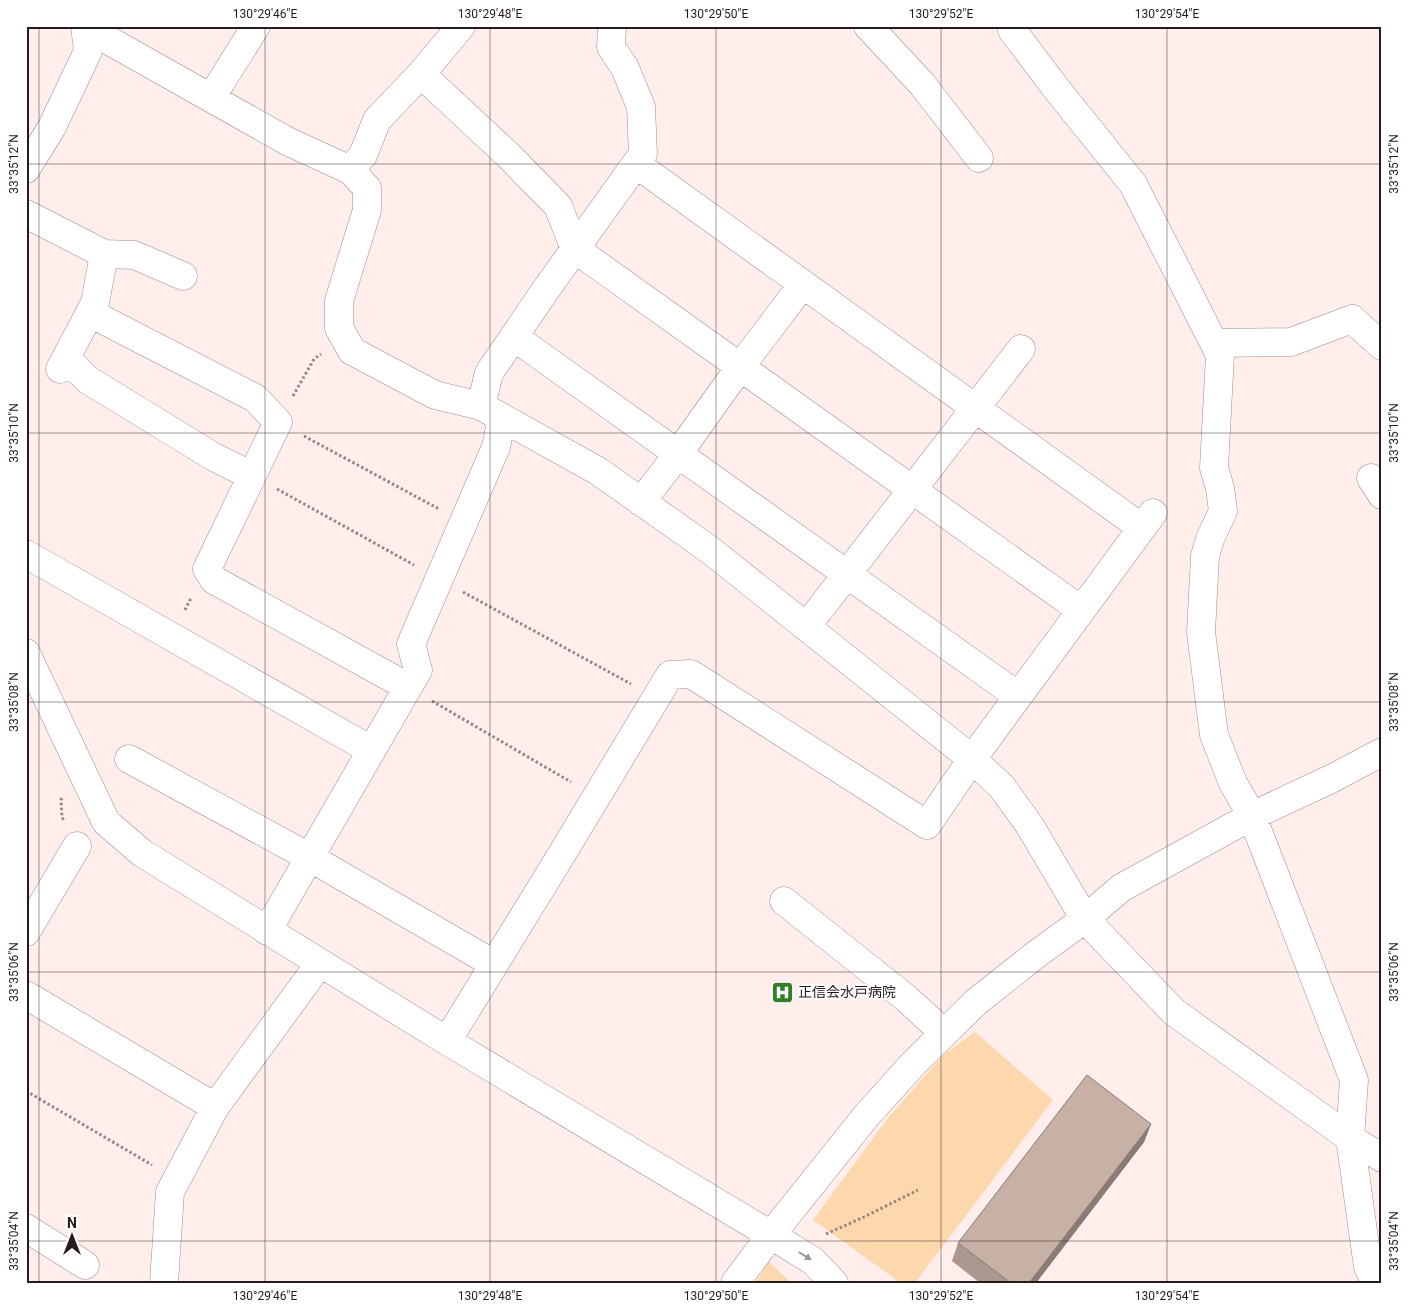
<svg xmlns="http://www.w3.org/2000/svg" width="1408" height="1309" viewBox="0 0 1408 1309" font-family="Roboto,'Noto Sans JP',sans-serif">
	<style>
		.green { fill: #fdd8ac }
		.lines { fill: none; stroke-linecap: round; stroke-linejoin: round }
		.minor-casing { stroke: #a38a87; stroke-width: 29 }
		.path { stroke: #958785; stroke-width: 3; stroke-dasharray: 2.5 2.5; stroke-linecap: butt }
		.minor { stroke: #fff; stroke-width: 28 }
		.wall { fill: #ab978e }
		.shaded-wall { fill: #8b7b74 }
		.building { fill: #c7b0a5; stroke: #8b7b74 }
		.oneway { fill: #9d9898 }
		.ticks { fill: none; stroke: #251b1a; stroke-width: 1; stroke-opacity: 0.45 }
		.labels { text-anchor: middle; dominant-baseline: central; stroke-width: 4; stroke-linejoin: round; paint-order: stroke }
		.poi-label { font-size: 14px; fill: #251b1a; stroke: #fff; text-anchor: start }
		.neatline { fill: none; stroke: #251b1a; stroke-width: 2 }
		.ticks-label { font-size: 12px; text-anchor: middle; fill: #251b1a }
	</style>
	<rect width="100%" height="100%" fill="#ffeeec"/>
	<path class="green" d="M975 1032 1053 1100 915 1283H901L813 1220 888 1118 944 1054Z
		M769 1262 791 1283H755Z"/>
	<g class="lines">
		<defs>
			<path id="minor" d="M92 26 108 40 287 141 350 170 367 188V210L339 301V328L352 351 435 395 481 406 598 471 710 550 972 759 1002 787 1030 826 1085 919 1174 1012 1350 1138 1382 1158
				M868 26 922 84 979 158
				M1011 26 1012 30 1055 87 1133 184 1220 355 1214 468 1220 488 1223 511 1210 539 1205 556 1201 632 1214 735 1233 783 1252 816 1354 1080 1350 1138 1368 1267 1376 1283
				M421 74 509 156 558 206 575 249 1081 610
				M211 98 256 26
				M636 164 1142 528
				M26 169 52 127 88 51 85 26
				M350 170 363 155 377 120 421 74 461 26
				M26 214 104 254 95 303 60 369
				M104 254 134 255 183 276
				M90 313 255 398 278 422 207 569 214 580 408 687
				M514 337 1018 696
				M1214 343 1291 342 1352 319 1382 346
				M66 358 88 380 214 457 252 476
				M481 406 489 373 547 288 643 154 641 107 625 68 611 47 612 26
				M1371 478 1382 495
				M641 502 678 454 740 367 803 284
				M26 554 371 750
				M806 627 1021 349
				M26 653 106 822 142 853 447 1041 771 1235 813 1261 834 1283
				M129 759 309 857 494 964
				M784 901 907 999 944 1033
				M267 931 418 670 411 644 496 447 502 418
				M26 932 77 846
				M26 995 215 1107
				M447 1041 554 867 670 675 691 674 927 825 972 759 1153 513
				M26 1228 85 1265
				M164 1283 170 1192 215 1107 320 963
				M735 1283 771 1235 867 1115 914 1063 976 1002 1038 953 1085 919 1121 888 1252 816 1333 778 1382 752"/>
		</defs>
		<use href="#minor" class="minor-casing"/>
		<path class="path" d="M293 396 314 359 321 354
			M304 436 439 509
			M277 489 414 565
			M463 592 631 684
			M185 610 191 598
			M432 701 571 782
			M62 798 61 800 62 817 64 821
			M26 1091 152 1165
			M826 1234 864 1217 918 1190"/>
		<use href="#minor" class="minor"/>
	</g>
	<path class="wall" d="M1151 1124 1144 1142 1036 1283H980L952 1261 958 1243Z"/>
	<path class="shaded-wall" d="M1151 1124 1144 1142 1036 1283H1029Z"/>
	<path class="building" d="M1087 1075 1151 1124 1029 1283H1011L958 1243Z"/>
	<defs><path id="oneway-solid" d="M-6-.8H1V-3.2L6.5 0L1 3.2V.8H-6Z" transform="scale(1.25)"/></defs>
	<use class="oneway" href="#oneway-solid" transform="translate(805 1256) rotate(32)"/>
	<path class="ticks" d="M39 26V1283M265 26V1283M490 26V1283M716 26V1283M941 26V1283M1167 26V1283M26 164H1382M26 433H1382M26 702H1382M26 972H1382M26 1241H1382"/>
	<defs>
		<symbol id="hospital-square" viewBox="-11 -11 22 22"><rect x="-9" y="-9" width="18" height="18" rx="4" fill="#327f27" stroke="#fff"/><path d="M-5-5h3v3.5h4V-5h3V5h-3V1.5h-4V5h-3Z" fill="#fff"/></symbol>
	</defs>
	<g fill-rule="evenodd">
		<use href="#hospital-square" x="770" y="980" width="25" height="25"/>
	</g>
	<g class="labels">
		<g class="poi-label">
			<text x="798" y="992">正信会水戸病院</text>
		</g>
	</g>
	<rect width="1408" height="1309" fill="none" stroke="#ffffff" stroke-width="55"/>
	<g transform="translate(72 1236)" stroke="#ffffff" stroke-width="4" paint-order="stroke">
	<path d="M0-4L9 19L0 12L-9 19Z" fill="#251b1a"/>
	<text y="-8" font-size="14" font-weight="bold" text-anchor="middle" fill="#251b1a">N</text>
	</g>
	<rect x="28" y="28" width="1352" height="1254" class="neatline"/>
	<g class="ticks-label">
		<text x="265" y="18">130°29'46"E</text>
		<text x="490" y="18">130°29'48"E</text>
		<text x="716" y="18">130°29'50"E</text>
		<text x="941" y="18">130°29'52"E</text>
		<text x="1167" y="18">130°29'54"E</text>
		<text transform="translate(14 164) rotate(-90)" y="4">33°35'12"N</text>
		<text transform="translate(1394 164) rotate(-90)" y="4">33°35'12"N</text>
		<text transform="translate(14 433) rotate(-90)" y="4">33°35'10"N</text>
		<text transform="translate(1394 433) rotate(-90)" y="4">33°35'10"N</text>
		<text transform="translate(14 702) rotate(-90)" y="4">33°35'08"N</text>
		<text transform="translate(1394 702) rotate(-90)" y="4">33°35'08"N</text>
		<text transform="translate(14 972) rotate(-90)" y="4">33°35'06"N</text>
		<text transform="translate(1394 972) rotate(-90)" y="4">33°35'06"N</text>
		<text transform="translate(14 1241) rotate(-90)" y="4">33°35'04"N</text>
		<text transform="translate(1394 1241) rotate(-90)" y="4">33°35'04"N</text>
		<text x="265" y="1300">130°29'46"E</text>
		<text x="490" y="1300">130°29'48"E</text>
		<text x="716" y="1300">130°29'50"E</text>
		<text x="941" y="1300">130°29'52"E</text>
		<text x="1167" y="1300">130°29'54"E</text>
	</g>
</svg>
